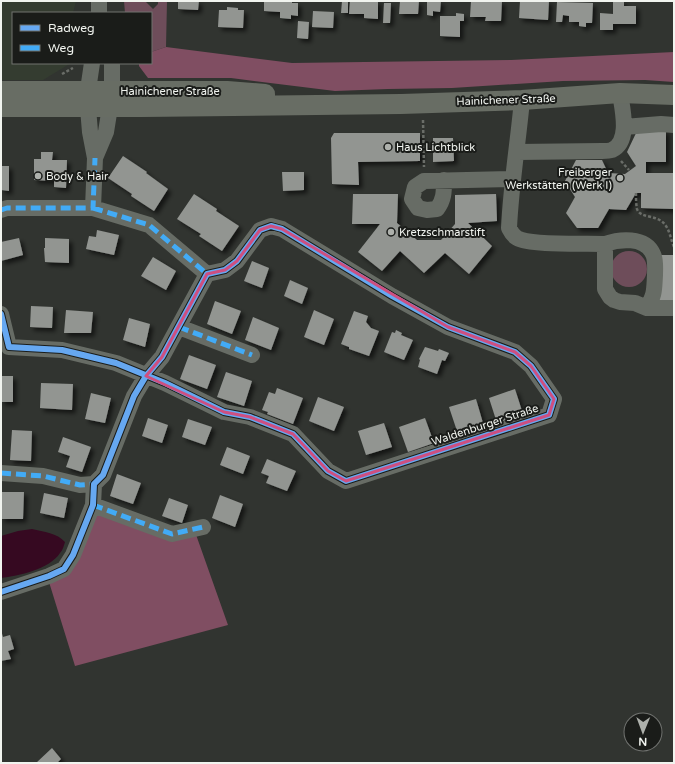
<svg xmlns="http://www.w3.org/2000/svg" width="675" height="764" viewBox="0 0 675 764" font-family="'Varela Round',sans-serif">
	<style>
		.built { fill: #343c30 }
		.green { fill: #6e4d5a }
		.forest { fill: #804e62 }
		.water { fill: #360921 }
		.building { fill: #929591; filter: url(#shadow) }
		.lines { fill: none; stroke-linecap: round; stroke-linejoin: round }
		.path { stroke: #6a6d68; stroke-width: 2.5; stroke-dasharray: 3 2; stroke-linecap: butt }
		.minor { stroke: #676c65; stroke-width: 16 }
		.major { stroke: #686d64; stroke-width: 20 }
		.quiet { stroke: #42abf6; stroke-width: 5; stroke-dasharray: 10 5; stroke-linecap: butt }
		.cycleway-casing { stroke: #1a1c19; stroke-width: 8 }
		.cycleway { stroke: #66a8f1; stroke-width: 6 }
		.marked { fill: none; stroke: #ce4f80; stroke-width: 3; stroke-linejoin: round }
		.poi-dot { fill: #aeb1ac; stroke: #1a1c19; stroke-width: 1.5 }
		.labels { text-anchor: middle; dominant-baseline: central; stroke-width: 4; stroke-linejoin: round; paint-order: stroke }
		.street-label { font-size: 11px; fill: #f1f4ef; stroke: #1a1c19 }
		.poi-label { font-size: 11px; fill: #f1f4ef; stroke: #1a1c19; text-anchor: start }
	</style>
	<defs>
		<filter id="shadow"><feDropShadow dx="3.5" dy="3.5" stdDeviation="2" flood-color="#0009"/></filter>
	</defs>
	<rect width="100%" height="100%" fill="#313430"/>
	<path class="built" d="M1 1H76L73 13H13V63H71L43 80H1Z"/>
	<path class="green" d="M124 1H145L153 9 158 4V1H167L166 47 151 52V13H125Z
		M611 269a18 18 0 1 1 36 0a18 18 0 1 1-36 0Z"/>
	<path class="forest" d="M166 47 292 63 511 60 674 52V82L645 80 563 81 452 88 388 89 335 91 231 78H148L139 66V63H151V52Z
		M93 505 172 534 194 529 228 625 75 666 49 582 64 569Z"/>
	<path class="water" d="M32 529C44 532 57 533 65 542 64 545 63 550 60 553 50 569 18 576 1 578V536L18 531Z"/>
	<path class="building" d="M178 1H199L198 10 178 9Z
		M264 1H292V3H298V16L291 15V19L280 18V12L264 11Z
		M342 1H348V13H341Z
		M350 1H378V19L364 18V14H349Z
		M400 1H419L418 14H399Z
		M427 1H441L440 12 433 11V16L427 15Z
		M471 1H502L501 21H485L486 17H470Z
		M520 1H549L548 20 519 18Z
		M613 1H624V6H636V24H613V30H600V13L613 14Z
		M557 2 593 3 592 23H586V27L579 26V22H569V16L563 15 562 22H556Z
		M384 3H391L390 23H383Z
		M227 7 238 8V10H244L243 28 218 27 219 10H227Z
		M313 11 334 12 333 28 312 27Z
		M456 13 464 14V21H460V37L440 36V16H456Z
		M298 21 309 22 308 39 297 38Z
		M666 130V162H646V173H674V209L641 208V193H636L626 210 609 209 598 228H577L566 213 575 197 565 181 576 160H602L608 173 625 174 636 166 627 152 637 131Z
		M334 133H420V161L358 162 359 185 332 184 331 138Z
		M433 138H453L454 161 433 162Z
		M41 152H53L52 160H67L66 188 54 187V181L34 180V159H41Z
		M123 156 147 172 146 173 168 189 154 211 131 196 132 194 108 178Z
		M1 166H9V191L1 190Z
		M282 172H304V190L283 191Z
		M194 194 217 209 216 211 239 226 222 251 199 236 201 234 177 219Z
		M353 194H398L397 223 417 240H441L455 224V195L496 194 497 221 468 223 492 246 469 274 445 253 424 273 400 251 382 271 358 252 380 224H352Z
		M97 230 119 235 114 255 86 249 89 236 96 237Z
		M19 238 23 255 1 261V242Z
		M45 238 69 239V263L45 262 44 248H45Z
		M660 255H674V300H659Z
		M153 257 176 271 166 290 141 276Z
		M252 261 269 268 262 288 244 281Z
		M290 280 308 288 302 304 284 296Z
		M215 301 241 311 232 334 207 324Z
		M31 306 53 307 52 328 30 327Z
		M66 310 93 312 91 333H64Z
		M314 310 334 319 324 345 304 337Z
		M354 311 368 316 366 322 371 328 379 331 369 356 349 349V347L341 344Z
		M253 317 279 328 271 350 245 340Z
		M129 318 150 324 145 347 123 340Z
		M396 330 402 333 401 335 413 340 404 360 384 352 392 332 395 333Z
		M425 347 438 351 439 349 449 353 445 361 442 360 437 374 418 367 420 360 419 359Z
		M189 355 216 365 207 389 180 379Z
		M226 372 252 381 244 406 217 397Z
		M1 376H13V402H1Z
		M41 383 73 384 72 410 40 408Z
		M277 388 303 398 293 424 267 414 268 412 262 410 269 392 275 394Z
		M515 389 523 414 497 423 489 398Z
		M91 393 111 398 105 423 85 419Z
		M318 397 344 407 334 431 309 421Z
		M476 399 483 423 457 431 449 407Z
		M148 418 168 425 162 443 142 436Z
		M425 418 434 443 408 452 399 427Z
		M188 419 212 427 205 445 182 437Z
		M384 423 392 447 366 455 358 431Z
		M12 430 32 431 31 461 10 460Z
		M63 437 91 447 82 472 66 467 70 456 58 452Z
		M227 447 250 456 243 474 220 465Z
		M267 459 296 471 287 491 266 483 269 476 261 473Z
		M117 474 141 483 133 504 110 496Z
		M1 492H24L23 519H1Z
		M44 493 68 498 64 518 40 513Z
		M220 495 243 504 235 527 212 518Z
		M169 498 188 505 182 523 162 516Z
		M1 630 3 637 10 635 14 649 8 651 11 659 1 661Z
		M52 748 61 759 57 763H36Z"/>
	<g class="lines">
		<path class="path" d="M62 74 73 68
			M423 120 424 167
			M621 161 629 170
			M636 193C636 198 636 204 637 209 640 219 659 214 666 226 670 232 671 240 674 247"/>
		<path class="minor" d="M99 1V13
			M88 90 92 63
			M112 91V63
			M522 100C518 143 511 185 509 228 511 232 512 235 517 238 531 246 586 243 605 244V289L610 297 614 300 620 302 635 303 647 308H674
			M624 127 661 124 674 125
			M517 152 602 151C605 151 609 151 612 150 631 141 622 108 620 93
			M95 158 106 132 110 107
			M444 180C444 192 444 200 437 209L427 210 418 208 412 199 415 187 424 181 513 179
			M93 208 149 225 207 274
			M1 210 7 208H93L95 158 90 132 88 108
			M605 244C619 239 645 236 653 254 656 260 655 268 655 275 654 291 655 294 647 308
			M1 314 9 347 62 350 116 363 165 383 224 412 250 417 293 434 328 471 346 481 549 415 554 399 531 366 515 352 448 327 392 296 282 229 271 226 260 230 237 261 225 270 207 274 162 357 146 376 134 396 103 475 94 484 93 505 73 555 64 569 49 576 1 592
			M179 327 252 355
			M1 473 43 476 80 485 94 484
			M93 505 172 534 203 527"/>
		<path class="major" d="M1 91H227L265 94
			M1 107H142L401 104 522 100 620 93 674 95"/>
		<path class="quiet" d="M93 208 149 225 207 274
			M1 210 7 208H93L95 158
			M179 327 252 355
			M1 473 43 476 80 485 94 484
			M93 505 172 534 203 527"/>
		<defs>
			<path id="cycleway" d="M1 314 9 347 62 350 116 363 165 383 224 412 250 417 293 434 328 471 346 481 549 415 554 399 531 366 515 352 448 327 392 296 282 229 271 226 260 230 237 261 225 270 207 274 162 357 146 376 134 396 103 475 94 484 93 505 73 555 64 569 49 576 1 592"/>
		</defs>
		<use href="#cycleway" class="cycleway-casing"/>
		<use href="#cycleway" class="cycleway"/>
	</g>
	<path class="marked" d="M271 226 282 229 448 327 515 352 531 366 554 399 549 415 346 481 328 471 293 434 250 417 224 412 146 376 162 357 207 274 225 270 237 261 260 230Z"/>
	<g class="poi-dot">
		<circle cx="388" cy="147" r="4"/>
		<circle cx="38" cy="176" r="4"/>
		<circle cx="620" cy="178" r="4"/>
		<circle cx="391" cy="232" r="4"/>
	</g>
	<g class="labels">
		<g class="street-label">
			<text x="170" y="91">Hainichener Straße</text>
			<text transform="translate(506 100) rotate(-2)">Hainichener Straße</text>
			<text transform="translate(485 425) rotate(-18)">Waldenburger Straße</text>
		</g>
		<g class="poi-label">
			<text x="396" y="147">Haus Lichtblick</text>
			<text x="612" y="172" text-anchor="end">Freiberger<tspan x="612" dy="13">Werkstätten (Werk I)</tspan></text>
			<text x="46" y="176">Body &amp; Hair</text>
			<text x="399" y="232">Kretzschmarstift</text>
		</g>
	</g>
	<rect width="675" height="764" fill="none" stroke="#f1f4ef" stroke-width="4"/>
	<rect x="12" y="12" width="140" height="52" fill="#1a1c19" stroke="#70726f"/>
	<rect x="20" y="25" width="20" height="6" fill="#66a8f1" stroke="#70726f"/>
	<text x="48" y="32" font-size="12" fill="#f1f4ef">Radweg</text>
	<rect x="20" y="45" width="20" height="6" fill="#42abf6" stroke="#70726f"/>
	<text x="48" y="52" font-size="12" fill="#f1f4ef">Weg</text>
	<g transform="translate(643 732) rotate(181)"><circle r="19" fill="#1a1c19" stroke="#70726f"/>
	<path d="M0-3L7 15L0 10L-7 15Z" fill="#aeb1ac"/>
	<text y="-6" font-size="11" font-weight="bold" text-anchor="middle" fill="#f1f4ef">N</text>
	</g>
</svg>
